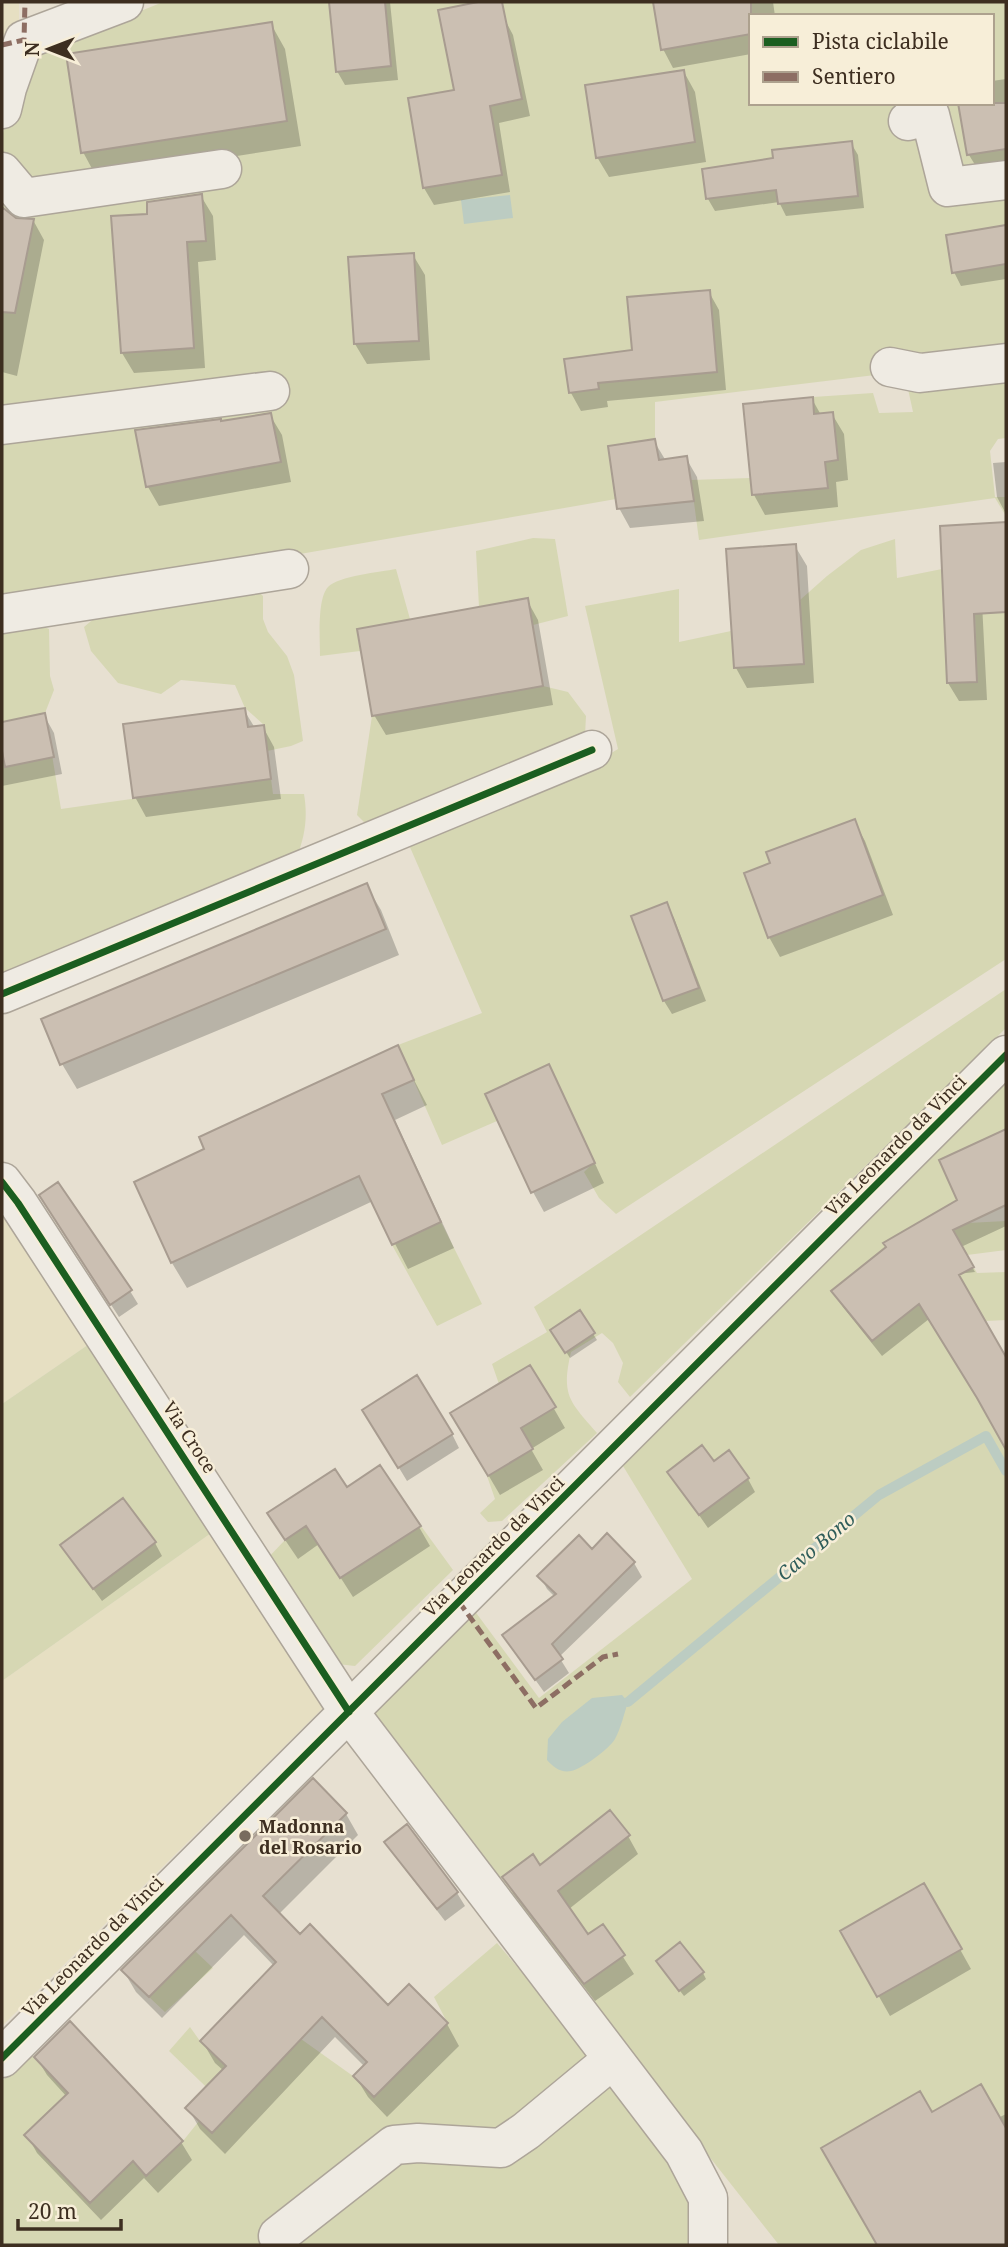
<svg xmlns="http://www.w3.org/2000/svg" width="1008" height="2247" viewBox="0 0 1008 2247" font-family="'Noto Serif',serif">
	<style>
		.farmland { fill: #e6dfc2 }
		.green { fill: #d6d7b3; fill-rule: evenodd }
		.water { fill: #bcccc2 }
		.shadow { fill: #0003 }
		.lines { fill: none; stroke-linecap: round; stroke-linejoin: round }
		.stream { stroke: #bcccc2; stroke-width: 10 }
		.building { fill: #cbbfb2; stroke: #a89c90; stroke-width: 2 }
		.minor-casing { stroke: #ada599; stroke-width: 41 }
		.minor { stroke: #efebe3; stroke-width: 38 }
		.quiet { stroke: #8d6e63; stroke-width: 5; stroke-dasharray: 10 5; stroke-linecap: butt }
		.cycleway-casing { stroke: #f7eed8; stroke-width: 11 }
		.cycleway { stroke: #1b5e20; stroke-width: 7 }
		.poi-dot { fill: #786c5e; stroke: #f7eed8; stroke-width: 2.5 }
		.labels { text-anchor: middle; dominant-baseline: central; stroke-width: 5; stroke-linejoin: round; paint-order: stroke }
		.street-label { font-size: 18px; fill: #3d2e20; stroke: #f7eed8 }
		.poi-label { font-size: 18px; font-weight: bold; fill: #3d2e20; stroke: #f7eed8; text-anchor: start }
		.water-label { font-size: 19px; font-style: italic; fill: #2f5d5a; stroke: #f7eed8 }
	</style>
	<rect width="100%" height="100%" fill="#e7e0d1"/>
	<path class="farmland" d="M2 2H19V29L2 35Z
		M2 1203 95 1340 2 1404Z
		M214 1531 328 1703 2 2026V1681Z"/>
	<path class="green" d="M163 2H1006V356L875 375 655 402V439L608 447 616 499 2 606V138L13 85 42 54 74 38ZM751 16H992V103H751Z
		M1006 377V438L998 439 990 451 995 497H1006V516L995 498 699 540 691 480 750 478 752 495 827 488 825 462 838 460 833 413 814 414 813 397 873 393 879 413 913 412 908 389Z
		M533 538 555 539 568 616 533 625 528 599 479 607 476 551Z
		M895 539 897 578 942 569 947 683 977 682 975 614 1006 612V959L616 1214 599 1198 584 1172 594 1162 485 1095 497 1121 442 1145 398 1045 482 1013 406 838 603 758 618 749 585 606 679 589V642L731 631 735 668 804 664 800 600 827 576 861 550Z
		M396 569 410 619 357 629 360 651 320 656C320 639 317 599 328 587 338 576 381 572 396 569Z
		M252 586 263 596V619L268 632 287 656 294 675 303 741 291 746 267 751 264 725 245 708 235 685 181 680 161 694 118 683 91 651 84 627 97 616Z
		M32 622 49 629 50 676 54 690 45 713 61 809 271 779 273 794H304C308 817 305 837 296 859L2 983V626Z
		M543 686 568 692 586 716 585 735 370 828 357 815 372 716Z
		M1006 989V1028L630 1397 618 1382 623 1363 613 1343 602 1333 571 1352C561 1395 569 1401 597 1433L502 1521 488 1522 480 1513 495 1499 487 1476 450 1413 499 1384 492 1364 547 1332 534 1307Z
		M1006 1072V1129L939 1161 968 1223 1006 1221V1250L967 1255 977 1273 1006 1272V1320L986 1321 1006 1357V1382L977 1398 1006 1451V2245H779L577 1989 500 1878 366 1712 474 1610 539 1698 692 1579 623 1466Z
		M441 1222 482 1304 437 1326 392 1245Z
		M95 1340 214 1531 2 1681V1404Z
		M306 1526 341 1578 421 1526 453 1570 355 1666 329 1663 264 1562 285 1540Z
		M497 1943 588 2050 700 2200 693 2245H2V2081L30 2053 146 2176 183 2141 199 2121 212 2133 232 2112 169 2051 190 2027 200 2041 252 2090 301 2039 353 2076 374 2097 448 2024 434 1997Z
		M195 1951 213 1968 165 2012 149 1997Z"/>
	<path class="water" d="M510 195 513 218 464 224 461 200Z
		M622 1695 628 1702C624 1714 621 1728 615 1739 609 1749 582 1769 571 1771 561 1773 553 1767 547 1760L548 1739 562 1722 592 1698Z"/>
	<path class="shadow" d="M331 2H390L398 80 345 85 337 71Z
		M655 2H773L775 16H751V54L673 68 663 49Z
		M504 18 513 35 530 116 499 123 510 192 434 205 424 188 410 100 456 91Z
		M271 24 285 49 301 146 97 178 83 152Z
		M684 72 695 92 706 162 609 177 597 157Z
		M1006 79V163L977 168 969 155 960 103H992V81Z
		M851 143 858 155 864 208 786 216 779 202 715 211 708 199 775 160Z
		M201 196 213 216 216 260 198 262 205 368 134 373 122 353 149 215Z
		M2 208 16 220H33L44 240 17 376 2 372Z
		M1006 227V279L961 286 954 272 948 236Z
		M413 255 425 275 430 360 367 364 355 344 350 259Z
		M709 292 719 310 726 390 607 401 608 407 581 411 571 393 566 360 634 351Z
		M812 399 821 415 832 414 844 434 848 480 836 482 838 507 765 515 754 495Z
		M270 415 282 435 291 482 159 506 148 487 138 432Z
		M654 441 666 461 686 458 697 477 704 521 630 528 619 508Z
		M1006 462V514L997 497 993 463Z
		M979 545 987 700 959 701 948 683Z
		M795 546 807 566 814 683 747 688 736 668Z
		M527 600 538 620 553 705 386 735 374 715Z
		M244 710 255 728 263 727 274 747 281 799 146 817 135 797Z
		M44 715 54 733 62 774 2 786V724Z
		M854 821 865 841 893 915 780 957 769 937 772 864Z
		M366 885 381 910 399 955 77 1089 62 1064Z
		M667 905 674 918 706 1001 672 1014 664 1001 633 917Z
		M397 1047 427 1105 395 1120 454 1248 408 1269 373 1201 187 1288 172 1263 136 1183 206 1150Z
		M548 1067 559 1086 604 1183 544 1212 533 1192Z
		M1006 1131V1226L961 1247 975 1272 932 1277 973 1301 1006 1359V1447L929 1319 882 1356 843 1307 833 1291 959 1201 941 1161Z
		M49 1209 130 1291 138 1304 119 1317Z
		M579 1312 597 1340 570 1358 552 1330Z
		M530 1367 565 1428 531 1449 543 1470 500 1495 452 1413Z
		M364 1410 452 1434 459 1448 407 1481Z
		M669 1472 748 1479 755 1492 708 1528Z
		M347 1489 419 1527 430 1546 353 1597 319 1544 298 1559 281 1534Z
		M607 1536 634 1563 642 1577 559 1657 569 1673 544 1692 504 1636 555 1597 547 1589 540 1576 592 1552Z
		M155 1543 162 1556 102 1601 62 1546Z
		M346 1814 358 1835 279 1914 300 1936 388 2007 409 1986 447 2024 459 2046 387 2117 368 2097 355 2076 365 2067 335 2037 225 2154 200 2129 188 2108 224 2071 215 2063 202 2041 274 1966 244 1935 162 2018 136 1992 123 1970Z
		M407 1827 457 1893 465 1906 445 1921 394 1855 387 1842Z
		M628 1836 638 1854 569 1909 588 1937 603 1926 634 1974 595 2001 514 1895 504 1877 540 1867Z
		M924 1885 971 1969 890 2016 842 1931Z
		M662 1968 703 1973 706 1979 684 1996Z
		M36 2057 181 2142 192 2160 158 2193 144 2178 101 2220 37 2153 27 2135 67 2097 47 2075Z
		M931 2114 998 2118 1006 2114V2245H879L824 2149Z"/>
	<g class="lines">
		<path class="stream" d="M628 1702 879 1495 986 1436 1006 1471"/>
	</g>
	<path class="building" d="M329 2H385L391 66 336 72Z
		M478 2H502L522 99 490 106 502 175 423 188 408 98 454 90 438 10Z
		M653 2H751V34L661 50Z
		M272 22 287 121 81 153 66 54Z
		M684 70 695 142 596 158 585 85Z
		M958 103H1006V149L967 155Z
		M852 141 858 196 778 204 776 190 706 199 702 169 773 158 772 150Z
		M202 194 206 241 187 242 194 348 121 353 111 216 147 214V202Z
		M2 207 16 218 34 219 15 313 2 312Z
		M1006 225V264L952 273 946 235Z
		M414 253 419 341 354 344 348 257Z
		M710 290 717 372 598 383 599 389 569 393 564 359 632 350 627 297Z
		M813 397 814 414 833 412 838 460 825 462 828 488 752 495 743 404Z
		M271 413 281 462 146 487 135 430 221 419V421Z
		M655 439 659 460 687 456 694 501 617 509 608 446Z
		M1006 522V612L974 614 977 682 947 683 940 526Z
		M796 544 804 664 734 668 726 549Z
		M528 598 543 686 372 716 357 629Z
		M245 708 248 727 264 725 271 779 133 798 123 724Z
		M45 713 54 757 5 767 2 751V722Z
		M855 819 883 895 768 938 744 873 770 863 766 852Z
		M367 883 386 929 60 1065 41 1019Z
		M667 902 699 988 663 1001 631 916Z
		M398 1045 414 1080 382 1094 441 1222 392 1245 359 1176 171 1263 134 1182 204 1149 199 1137Z
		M549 1064 595 1163 531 1193 485 1094Z
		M1006 1129V1205L953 1230 974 1267 959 1275 1006 1357V1450L977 1398 919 1304 872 1341 831 1291 886 1247 883 1243 957 1200 939 1160Z
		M58 1182 132 1290 110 1305 39 1195Z
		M580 1310 595 1333 565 1353 550 1330Z
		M530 1365 556 1407 521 1428 533 1449 488 1476 450 1413Z
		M417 1375 453 1434 398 1468 362 1410Z
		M702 1445 714 1461 729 1450 749 1478 699 1515 667 1472Z
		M380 1465 421 1526 340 1578 306 1526 285 1540 267 1513 335 1469 347 1487Z
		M123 1498 156 1542 93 1589 60 1545Z
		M607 1533 635 1562 552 1644 563 1659 535 1680 502 1635 556 1594 537 1576 579 1535 592 1549Z
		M313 1778 347 1813 263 1896 300 1934 310 1924 388 2005 409 1984 448 2023 374 2097 353 2076 367 2062 322 2017 212 2133 185 2108 226 2066 200 2041 276 1962 231 1915 149 1997 121 1970Z
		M610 1810 630 1835 558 1891 588 1934 603 1924 625 1955 584 1984 502 1877 533 1854 540 1865Z
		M407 1824 458 1892 437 1909 384 1842Z
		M924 1883 962 1949 877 1997 840 1931Z
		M680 1942 704 1972 679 1991 656 1961Z
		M70 2021 183 2141 146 2176 133 2161 90 2203 24 2135 68 2093 34 2057Z
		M981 2084 1006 2128V2245H877L821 2148 920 2091 932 2112Z"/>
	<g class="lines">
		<defs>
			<path id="minor" d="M2 109 7 88 24 40 124 2
				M908 121 930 115 948 187 1006 180
				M2 172 24 198 222 169
				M890 367 920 373 1006 363
				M2 425 270 391
				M2 614 289 569
				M2 994 592 750
				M2 1182 18 1203 349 1712 684 2152 708 2198V2245
				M2 2058 1006 1055
				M278 2236 394 2145 418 2143 501 2148 526 2131 613 2059"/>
		</defs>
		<use href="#minor" class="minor-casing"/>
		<use href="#minor" class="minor"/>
		<path class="quiet" d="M2 45 24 40 25 2
			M459 1602 536 1708 603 1657 618 1654"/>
		<defs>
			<path id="cycleway" d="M2 994 592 750
				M2 1182 18 1203 349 1712
				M2 2058 1006 1055"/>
		</defs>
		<use href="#cycleway" class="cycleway-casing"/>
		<use href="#cycleway" class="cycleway"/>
	</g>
	<circle class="poi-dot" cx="245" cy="1836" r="7"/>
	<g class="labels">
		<g class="street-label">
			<text transform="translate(895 1145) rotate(-45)">Via Leonardo da Vinci</text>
			<text transform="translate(190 1437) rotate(57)">Via Croce</text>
			<text transform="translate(493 1546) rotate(-45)">Via Leonardo da Vinci</text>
			<text transform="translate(92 1946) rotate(-45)">Via Leonardo da Vinci</text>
		</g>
		<g class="poi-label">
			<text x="259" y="1826">Madonna<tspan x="259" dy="21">del Rosario</tspan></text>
		</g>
		<g class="water-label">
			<text transform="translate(816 1546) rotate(-40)">Cavo Bono</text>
		</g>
	</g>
	<rect width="1008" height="2247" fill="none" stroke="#3d2e20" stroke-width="7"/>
	<rect x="749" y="14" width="245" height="91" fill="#f7eed8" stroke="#ada18e" stroke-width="2"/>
	<rect x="763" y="37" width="35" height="10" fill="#1b5e20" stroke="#ada18e" stroke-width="2"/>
	<text x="812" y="49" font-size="21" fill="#3d2e20">Pista ciclabile</text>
	<rect x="763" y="72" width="35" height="10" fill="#8d6e63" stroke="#ada18e" stroke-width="2"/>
	<text x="812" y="84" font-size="21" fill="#3d2e20">Sentiero</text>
	<g transform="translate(49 49) rotate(270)" stroke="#f7eed8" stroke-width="5" paint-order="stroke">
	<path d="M0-5L12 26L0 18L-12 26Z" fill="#3d2e20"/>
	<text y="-10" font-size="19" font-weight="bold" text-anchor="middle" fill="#3d2e20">N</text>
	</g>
	<path d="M18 2219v10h103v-10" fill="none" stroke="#3d2e20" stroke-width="3.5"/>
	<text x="28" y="2219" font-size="21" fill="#3d2e20" stroke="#f7eed8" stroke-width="5" paint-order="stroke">20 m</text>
</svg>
